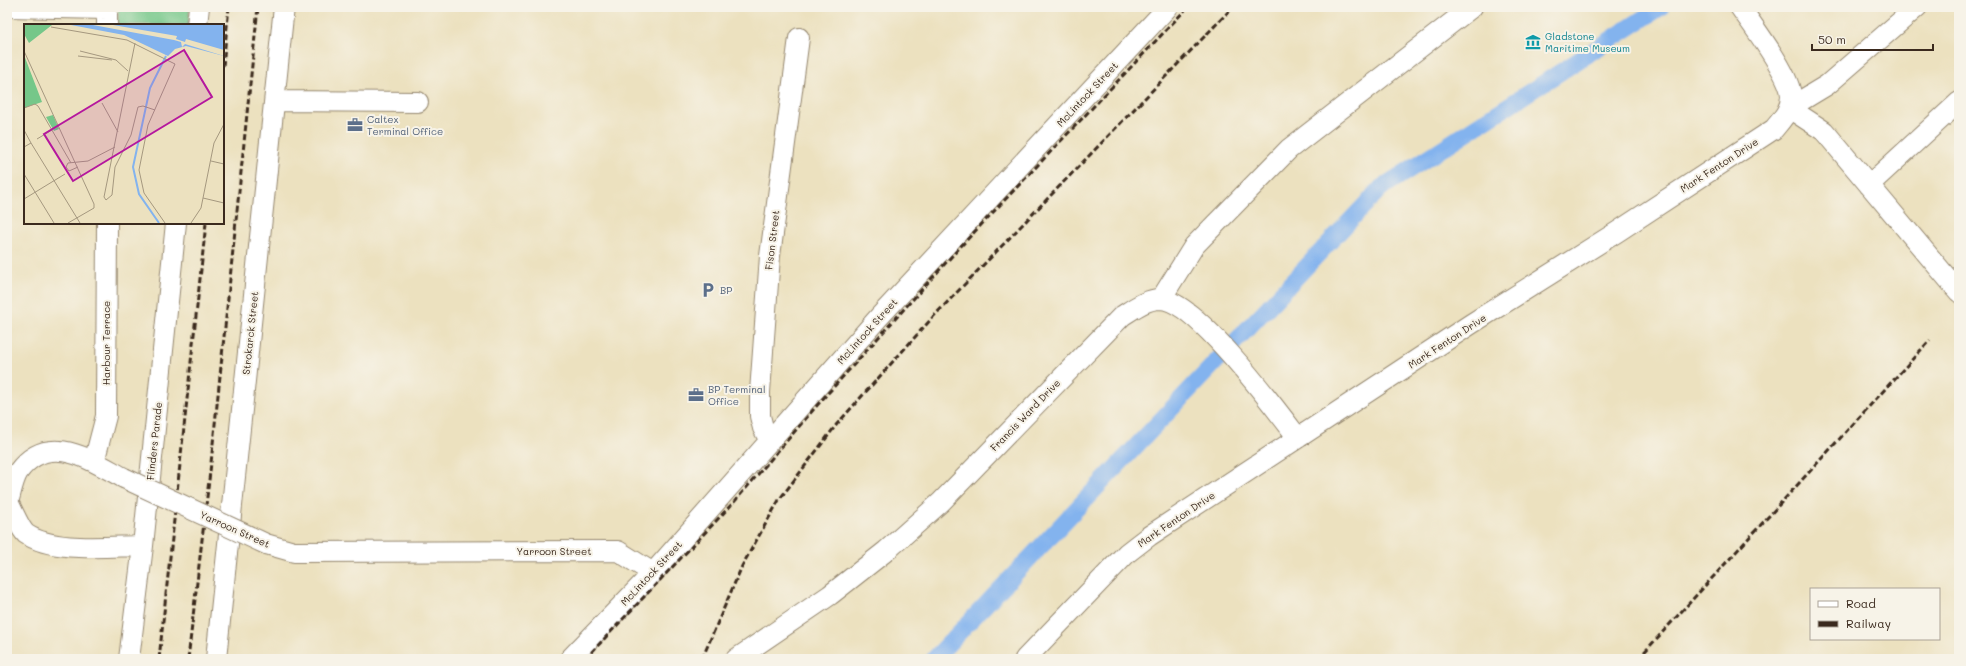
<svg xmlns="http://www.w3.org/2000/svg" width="1966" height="666" viewBox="0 0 1966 666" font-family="Mali,sans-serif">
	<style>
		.green { fill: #75c789; stroke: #587854 }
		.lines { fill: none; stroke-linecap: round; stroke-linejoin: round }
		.canal { stroke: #83b3ee; stroke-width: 17 }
		.minor-casing { stroke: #94866e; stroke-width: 22 }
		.minor { stroke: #fff; stroke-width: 20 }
		.rail { stroke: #3b2a1e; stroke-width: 3; stroke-dasharray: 6 3; stroke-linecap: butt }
		.minor-bridge-casing { stroke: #94866e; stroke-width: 22; stroke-linecap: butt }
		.minor-bridge { stroke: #fff; stroke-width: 20 }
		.labels { text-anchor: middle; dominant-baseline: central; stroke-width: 4; stroke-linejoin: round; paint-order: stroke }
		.culture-label { font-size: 10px; fill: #0d838f; stroke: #f7f3e8; text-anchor: start }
		.street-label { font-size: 10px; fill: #3b2a1e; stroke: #f7f3e8 }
		.service-label { font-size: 10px; fill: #4e5e75; stroke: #f7f3e8; text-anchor: start }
		.inset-river { fill: none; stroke: #83b3ee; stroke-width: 2 }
		.inset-road { fill: none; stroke: #a5987f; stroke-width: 1 }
		.view { fill: #b5179e; fill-opacity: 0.15; stroke: #b5179e; stroke-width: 2 }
		.inset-edge { fill: none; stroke: #3b2a1e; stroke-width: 2 }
	</style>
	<rect width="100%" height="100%" fill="#f7f3e8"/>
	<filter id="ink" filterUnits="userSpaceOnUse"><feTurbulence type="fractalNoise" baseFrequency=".025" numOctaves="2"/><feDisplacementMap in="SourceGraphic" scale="8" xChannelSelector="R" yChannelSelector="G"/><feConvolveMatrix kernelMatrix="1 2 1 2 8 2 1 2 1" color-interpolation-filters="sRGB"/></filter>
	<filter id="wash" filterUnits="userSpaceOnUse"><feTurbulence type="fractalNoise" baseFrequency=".012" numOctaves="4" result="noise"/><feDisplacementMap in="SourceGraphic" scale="16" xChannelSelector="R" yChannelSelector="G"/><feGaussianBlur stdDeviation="0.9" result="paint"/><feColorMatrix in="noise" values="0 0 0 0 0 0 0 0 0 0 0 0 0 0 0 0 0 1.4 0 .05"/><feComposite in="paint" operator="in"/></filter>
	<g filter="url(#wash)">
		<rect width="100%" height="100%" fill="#ece1bf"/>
		<path class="green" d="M118 7H190L188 25H118Z"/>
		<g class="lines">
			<path class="canal" d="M934 659 1381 188 1661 7"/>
		</g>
	</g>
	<g filter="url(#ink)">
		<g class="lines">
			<defs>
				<path id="minor" d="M7 7 107 9
					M1917 7 1827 85 1789 108 1824 131 1959 292
					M107 25V7
					M197 25 199 7
					M275 101 418 102
					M1869 185 1959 102
					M1161 299 1194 246 1289 149 1472 7
					M770 441 763 428 760 416V392L770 256 799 38
					M94 462 106 416 107 223
					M124 478C90 460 48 430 18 472 13 480 11 493 8 502 12 509 20 529 26 534 54 553 109 546 143 546
					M266 544 294 552 618 551 653 573
					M129 659 143 546 176 223
					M216 659 284 7
					M570 659 653 573 879 317 1168 7
					M736 659 830 595 886 551 941 502 1122 316C1133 309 1146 299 1160 299 1195 300 1276 409 1298 438
					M1025 659 1127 553 1149 536 1471 324 1617 232 1774 129C1782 119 1791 110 1791 96 1791 76 1753 26 1740 7"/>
			</defs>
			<use href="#minor" class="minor-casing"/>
			<use href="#minor" class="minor"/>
			<path class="rail" d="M223 66 229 7
				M159 659 206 223
				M188 659 211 463 258 7
				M585 659 735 501 820 402 961 246 1188 7
				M702 659 742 566 779 500 837 424 933 317 1233 7
				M1638 659 1930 340"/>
			<defs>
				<path id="minor-bridge" d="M124 478 266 544"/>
			</defs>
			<use href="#minor-bridge" class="minor-bridge-casing"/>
			<use href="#minor-bridge" class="minor-bridge"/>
		</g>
	</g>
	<defs>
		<symbol id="museum-bare" viewBox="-9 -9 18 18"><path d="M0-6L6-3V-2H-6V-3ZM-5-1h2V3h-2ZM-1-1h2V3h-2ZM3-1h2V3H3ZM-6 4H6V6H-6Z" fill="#0f9aa8" stroke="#f7f3e8" stroke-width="2.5" paint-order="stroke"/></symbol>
		<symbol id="office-bare" viewBox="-9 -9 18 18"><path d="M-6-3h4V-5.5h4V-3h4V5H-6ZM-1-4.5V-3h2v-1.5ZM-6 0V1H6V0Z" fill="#5c6f8a" stroke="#f7f3e8" stroke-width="2.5" paint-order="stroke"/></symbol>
		<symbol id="parking-bare" viewBox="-9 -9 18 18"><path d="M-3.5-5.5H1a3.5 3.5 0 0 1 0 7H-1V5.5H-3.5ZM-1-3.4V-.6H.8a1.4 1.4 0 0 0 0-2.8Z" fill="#5c6f8a" stroke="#f7f3e8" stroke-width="2.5" paint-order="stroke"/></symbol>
	</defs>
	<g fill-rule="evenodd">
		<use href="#museum-bare" x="1522" y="31" width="22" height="22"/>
		<use href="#office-bare" x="344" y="114" width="22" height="22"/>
		<use href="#parking-bare" x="697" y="279" width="22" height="22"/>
		<use href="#office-bare" x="685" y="384" width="22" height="22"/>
	</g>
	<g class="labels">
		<g class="culture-label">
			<text x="1545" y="36">Gladstone<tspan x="1545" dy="12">Maritime Museum</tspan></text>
		</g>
		<g class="street-label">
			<text transform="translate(1087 94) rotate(-47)">McLintock Street</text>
			<text transform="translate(1719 165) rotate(-33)">Mark Fenton Drive</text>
			<text transform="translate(772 240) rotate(-83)">Fison Street</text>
			<text transform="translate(867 331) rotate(-48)">McLintock Street</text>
			<text transform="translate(250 333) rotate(-84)">Strokarck Street</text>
			<text transform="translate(1447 341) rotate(-33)">Mark Fenton Drive</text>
			<text transform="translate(106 343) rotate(-90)">Harbour Terrace</text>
			<text transform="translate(1025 415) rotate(-46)">Francis Ward Drive</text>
			<text transform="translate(154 441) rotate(-84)">Flinders Parade</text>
			<text transform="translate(1176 519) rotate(-34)">Mark Fenton Drive</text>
			<text transform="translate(235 529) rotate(24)">Yarroon Street</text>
			<text x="554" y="551">Yarroon Street</text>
			<text transform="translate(651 573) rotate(-47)">McLintock Street</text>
		</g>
		<g class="service-label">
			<text x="367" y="119">Caltex<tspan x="367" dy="12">Terminal Office</tspan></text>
			<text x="720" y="290">BP</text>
			<text x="708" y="389">BP Terminal<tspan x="708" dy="12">Office</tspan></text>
		</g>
	</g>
	<g transform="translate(24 24)">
		<rect width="200" height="200" fill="#ece1bf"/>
		<path d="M0 1H28L5 19 0 10ZM0 31 18 78 0 84ZM29 91 35 105 30 107 22 93Z" fill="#75c789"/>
		<path d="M47 1H200V32L162 22 151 25 144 32 100 11Z" fill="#83b3ee"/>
		<path d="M69 1H89L153 12 152 15 161 18 162 15 200 26V32L161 20 158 23 157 18 150 16Z" fill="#ece1bf"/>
		<path class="inset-river" d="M135 199 115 170 109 143 126 64 142 32"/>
		<path class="inset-road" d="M27 3 103 16 151 40 124 101 115 146 120 169 141 199M111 19 80 173 82 176 88 171 91 143 107 111 114 83 119 82 131 86M0 27 70 180V184L44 199M56 27 92 36 104 47M54 32 88 36M78 79 94 108M0 84 11 80 14 82 47 139M0 106 7 119M13 115 28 106M0 123 7 119 56 199M187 137 200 140M54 143 45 147 42 143 44 139 64 137 91 123M0 150 30 199M179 174 200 179M0 175 41 150M167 199 177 184 190 119 200 100"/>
		<path class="view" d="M160 26 188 73 49 157 20 110Z"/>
		<rect width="200" height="200" class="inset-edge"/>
	</g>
	<rect width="1966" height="666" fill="none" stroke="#f7f3e8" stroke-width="24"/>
	<rect x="1810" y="588" width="130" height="52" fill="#f7f3e8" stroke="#aca397"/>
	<rect x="1818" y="601" width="20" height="6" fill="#ffffff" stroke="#aca397"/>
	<text x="1846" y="608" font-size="12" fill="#3b2a1e">Road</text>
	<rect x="1818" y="621" width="20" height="6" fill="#3b2a1e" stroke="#aca397"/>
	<text x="1846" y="628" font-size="12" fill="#3b2a1e">Railway</text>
	<path d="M1812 44v6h121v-6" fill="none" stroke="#3b2a1e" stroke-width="2"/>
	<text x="1818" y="44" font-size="12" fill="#3b2a1e" stroke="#f7f3e8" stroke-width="3" paint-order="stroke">50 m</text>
</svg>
